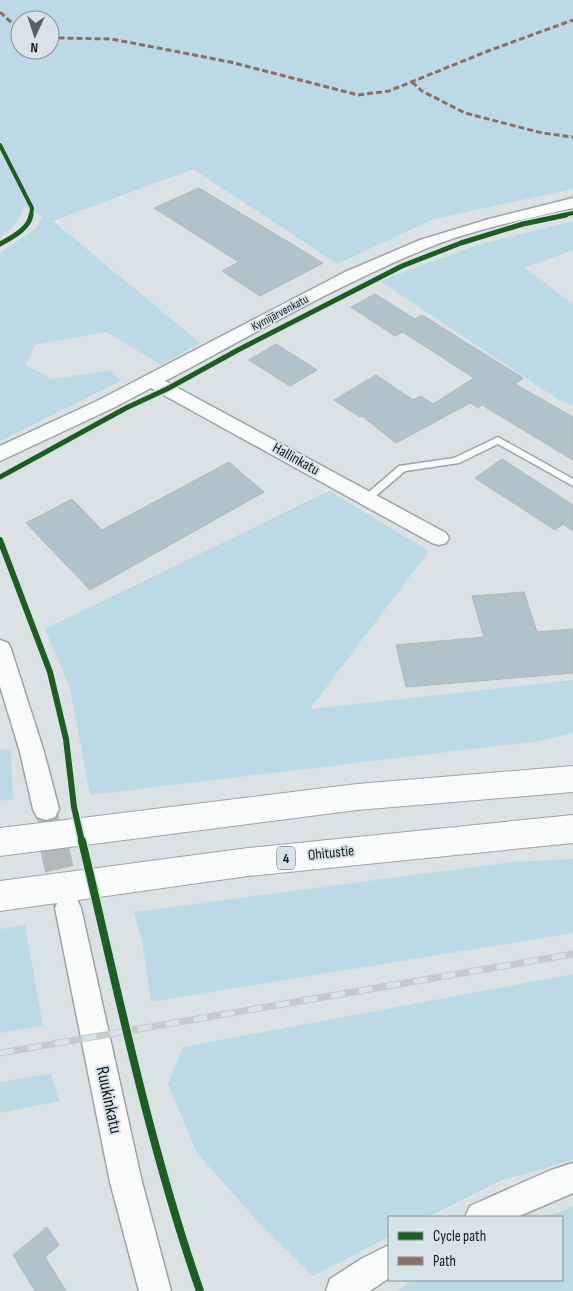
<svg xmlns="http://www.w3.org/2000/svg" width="573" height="1291" viewBox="0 0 573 1291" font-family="'Sofia Sans Condensed',sans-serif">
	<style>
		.green { fill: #bcdae6; fill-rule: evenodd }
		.building { fill: #b0c3ca; stroke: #b2b7b9 }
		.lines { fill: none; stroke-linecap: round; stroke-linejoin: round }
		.street-tunnel-far1 { stroke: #b3babc; stroke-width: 22; stroke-dasharray: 22 11; stroke-linecap: butt }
		.street-tunnel { stroke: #b3babc; stroke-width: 29; stroke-dasharray: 29 14; stroke-linecap: butt }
		.lane-casing { stroke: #9ea3a5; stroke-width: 3 }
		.street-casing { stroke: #9ea3a5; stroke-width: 3 }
		.highway-casing { stroke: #9ea3a5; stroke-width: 2 }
		.lane { fill: #fafbfb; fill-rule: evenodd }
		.street { fill: #fafbfb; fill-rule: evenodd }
		.highway { fill: #fafbfb; fill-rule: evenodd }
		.rail-casing { stroke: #c7c9ca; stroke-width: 7 }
		.rail { stroke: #d7e3e8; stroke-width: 5; stroke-dasharray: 14; stroke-linecap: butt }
		.quiet { stroke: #8d6e63; stroke-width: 3; stroke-dasharray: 6 3; stroke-linecap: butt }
		.cycleway-far3-casing { stroke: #d7e3e8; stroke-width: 5.5 }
		.cycleway-far2-casing { stroke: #d7e3e8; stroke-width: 8 }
		.cycleway-far1-casing { stroke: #d7e3e8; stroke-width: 9 }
		.cycleway-casing { stroke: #d7e3e8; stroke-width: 11 }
		.cycleway-far3 { stroke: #1b5e20; stroke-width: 4 }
		.cycleway-far2 { stroke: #1b5e20; stroke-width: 5 }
		.cycleway-far1 { stroke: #1b5e20; stroke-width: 6 }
		.cycleway { stroke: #1b5e20; stroke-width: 8 }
		.labels { text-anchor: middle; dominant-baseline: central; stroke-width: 4; stroke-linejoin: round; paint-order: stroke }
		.far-street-label { font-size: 12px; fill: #15191b; stroke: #d7e3e8 }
		.shield { fill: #d7e3e8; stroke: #4f5658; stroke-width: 1 }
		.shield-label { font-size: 14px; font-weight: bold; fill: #15191b }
		.street-label { font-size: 15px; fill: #15191b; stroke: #d7e3e8 }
		.near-street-label { font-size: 18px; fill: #15191b; stroke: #d7e3e8 }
	</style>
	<rect width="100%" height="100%" fill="#dbe2e4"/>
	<path class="green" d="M0 0H573V189L434 219 337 264 193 169 53 221 200 343 161 365 106 332 35 345 26 365 52 379 111 370 120 381 0 441V253L35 229 43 217 23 206C22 223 10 227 0 239ZM20 20H50V50H20Z
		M573 221V250L525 268 573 304V406L559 400 380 281 477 245Z
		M329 491 429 551 310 709 573 680V733L539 741 90 795 70 688 45 629Z
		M0 749 11 751 13 799 0 801Z
		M573 859V933L151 1002 143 946 134 912 511 862Z
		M25 925 43 1026 0 1033V929Z
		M573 974V1160L500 1181 428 1217H389V1237L313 1276 260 1224 197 1153 168 1084 183 1047Z
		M51 1073 59 1101 0 1113V1082Z
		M573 1206V1291H396L413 1280H562V1217H548Z"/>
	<path class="building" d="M199 188 323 263 260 296 222 271 239 262 154 208Z
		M375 294 415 319 422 315 523 378 515 384 573 417V460L482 405 478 408 470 403 396 443 362 416 360 417 334 400 376 375 413 400 421 396 433 404 474 378 403 332 395 336 351 307Z
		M276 344 317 370 290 386 249 360Z
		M502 459 573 505V531L563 524 555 530 475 478Z
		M229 462 264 492 90 590 26 523 72 499 102 530Z
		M524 592 537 632 573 629V673L406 687 396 645 484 637 472 596Z
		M47 1227 59 1245 45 1257 66 1291H35L13 1255Z"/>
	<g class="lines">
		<path class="street-tunnel-far1" d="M46 809 53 842"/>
		<path class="street-tunnel" d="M53 841 67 903"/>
		<defs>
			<path id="lane" d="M498 437 573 479V486L498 444 459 463 405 471 371 500 367 502 362 498 399 466 454 458Z"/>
			<path id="street" d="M573 198V208C526 219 475 229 430 247 339 284 252 335 165 381L446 533 449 538 446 543 439 545 432 543 151 388 113 408 0 461V446L99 400 345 272 420 240 489 219Z
				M0 640 8 643 11 649 44 752 59 809 55 817 46 820 37 817 33 809 20 752 0 686Z
				M68 896 77 899 81 908 142 1182 171 1291H139L110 1182 55 908 59 899Z
				M573 1163V1193L517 1217H465L470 1206 551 1170Z
				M389 1245V1278L370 1291H326L330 1279 361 1259Z"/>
			<path id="highway" d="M573 766V792L357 810 0 856V828L357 784Z
				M573 815V843L248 876 0 911V881L248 848Z"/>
		</defs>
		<use href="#lane" class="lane-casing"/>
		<use href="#street" class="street-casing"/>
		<use href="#highway" class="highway-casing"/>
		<use href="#lane" class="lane"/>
		<use href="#street" class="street"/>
		<use href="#highway" class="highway"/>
		<defs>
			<path id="rail" d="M0 1053 573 954"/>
		</defs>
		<use href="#rail" class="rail-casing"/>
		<use href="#rail" class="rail"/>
		<path class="quiet" d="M0 12 12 23 20 25
			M50 35 59 38 111 39 148 46 230 62 358 95 389 91 488 51 573 20
			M412 82 422 91 465 113 542 133 573 137"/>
		<defs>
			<path id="cycleway-far3" d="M0 145 32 208 31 216
				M560 216 573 213"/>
			<path id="cycleway-far2" d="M0 244C12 237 29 229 31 215
				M0 477 126 408 167 389 238 350 402 266 461 243 523 224 566 215"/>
			<path id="cycleway-far1" d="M0 540 50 672 66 739 74 807 82 842"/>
			<path id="cycleway" d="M82 841C118 991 149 1145 200 1291"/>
		</defs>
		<use href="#cycleway-far3" class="cycleway-far3-casing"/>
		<use href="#cycleway-far2" class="cycleway-far2-casing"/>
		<use href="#cycleway-far1" class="cycleway-far1-casing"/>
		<use href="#cycleway" class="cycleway-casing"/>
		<use href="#cycleway-far3" class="cycleway-far3"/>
		<use href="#cycleway-far2" class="cycleway-far2"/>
		<use href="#cycleway-far1" class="cycleway-far1"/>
		<use href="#cycleway" class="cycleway"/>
	</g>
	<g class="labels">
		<g class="far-street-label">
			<text transform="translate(280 313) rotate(-28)">Kymijärvenkatu</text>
		</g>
		<rect class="shield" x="277" y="846.5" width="18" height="23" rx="4"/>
		<g class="shield-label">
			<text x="286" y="858">4</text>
		</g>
		<g class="street-label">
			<text transform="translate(296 459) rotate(29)">Hallinkatu</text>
			<text transform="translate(331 853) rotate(-6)">Ohitustie</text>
		</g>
		<g class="near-street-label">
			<text transform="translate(109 1100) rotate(78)">Ruukinkatu</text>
		</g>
	</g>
	<rect x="388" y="1216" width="175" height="65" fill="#d7e3e8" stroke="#899296"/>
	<rect x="398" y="1232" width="25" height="8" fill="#1b5e20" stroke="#899296"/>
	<text x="433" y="1241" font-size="15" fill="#15191b">Cycle path</text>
	<rect x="398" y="1257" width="25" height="8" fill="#8d6e63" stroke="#899296"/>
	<text x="433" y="1266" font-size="15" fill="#15191b">Path</text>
	<g transform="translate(35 35) rotate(183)"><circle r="24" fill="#d7e3e8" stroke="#899296"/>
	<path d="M0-4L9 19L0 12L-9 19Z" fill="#5a5f61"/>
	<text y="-8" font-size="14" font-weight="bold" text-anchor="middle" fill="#15191b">N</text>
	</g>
</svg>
